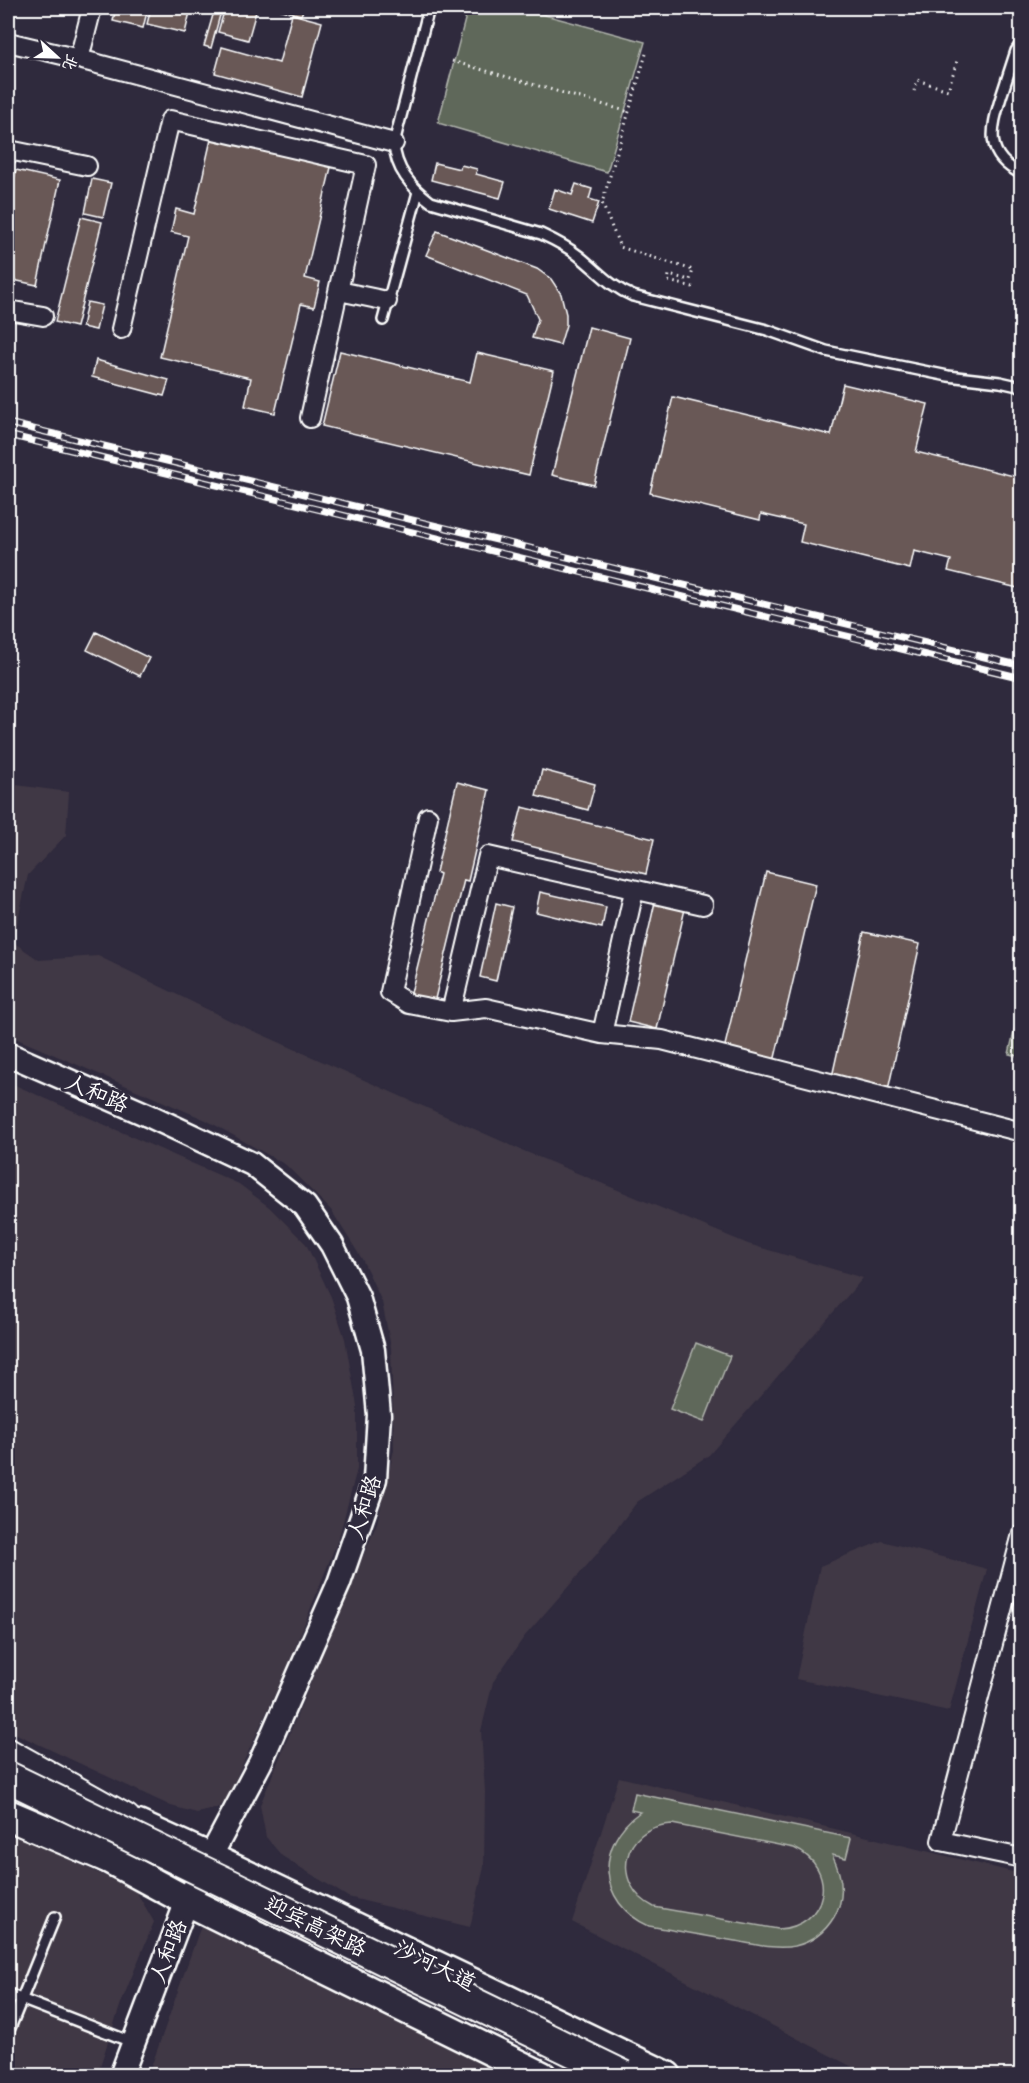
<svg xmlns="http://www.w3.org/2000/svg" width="1029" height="2083" viewBox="0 0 1029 2083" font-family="Sriracha,'LXGW WenKai TC',sans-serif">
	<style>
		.built { fill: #403845 }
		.green { fill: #5f675a; stroke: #afb3ac; stroke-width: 1.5; fill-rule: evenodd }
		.building { fill: #695857; stroke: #fff; stroke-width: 1.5 }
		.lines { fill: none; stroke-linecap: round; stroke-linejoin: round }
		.service-casing { stroke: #fff; stroke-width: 14 }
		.minor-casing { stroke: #fff; stroke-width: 22 }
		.tertiary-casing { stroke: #fff; stroke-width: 27 }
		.primary-casing { stroke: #fff; stroke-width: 33 }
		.trunk-casing { stroke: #fff; stroke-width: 34 }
		.path { stroke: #fff; stroke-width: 3; stroke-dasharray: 1.5 4.5; stroke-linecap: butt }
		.service { stroke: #2f2a3d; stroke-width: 9 }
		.minor { stroke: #2f2a3d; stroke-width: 18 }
		.tertiary { stroke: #2f2a3d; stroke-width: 22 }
		.primary { stroke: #2f2a3d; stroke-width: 28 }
		.trunk { stroke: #2f2a3d; stroke-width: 30 }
		.rail-casing { stroke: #fff; stroke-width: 7 }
		.rail { stroke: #2f2a3d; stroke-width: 4.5; stroke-dasharray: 14; stroke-linecap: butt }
		.trunk-bridge-casing { stroke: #fff; stroke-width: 34; stroke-linecap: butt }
		.trunk-bridge { stroke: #2f2a3d; stroke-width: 30 }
		.labels { text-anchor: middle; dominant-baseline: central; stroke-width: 6; stroke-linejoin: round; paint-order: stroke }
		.street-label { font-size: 22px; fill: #fff; stroke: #2f2a3d }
	</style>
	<rect width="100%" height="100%" fill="#2f2a3d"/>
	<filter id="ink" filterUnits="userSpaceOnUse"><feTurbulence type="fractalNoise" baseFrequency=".0167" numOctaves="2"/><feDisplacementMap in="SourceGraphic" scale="12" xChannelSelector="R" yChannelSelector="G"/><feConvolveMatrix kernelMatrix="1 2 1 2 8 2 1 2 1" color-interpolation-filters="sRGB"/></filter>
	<g filter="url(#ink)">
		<path class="built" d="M8 784 69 792 66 835 28 875 13 942 39 960 98 956 231 1021 519 1149 748 1244 863 1278 709 1455 637 1502 596 1555 524 1637 493 1682 481 1731 485 1791 484 1867 470 1927 348 1897 282 1856 266 1837 260 1805 377 1523 394 1450 391 1347 382 1302 362 1259 331 1210 286 1165 206 1120 8 1035Z
			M8 1082 239 1184 269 1207 306 1244 331 1297 345 1339 357 1406V1469L339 1537 287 1668 226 1800 218 1808 197 1813 171 1806 8 1730Z
			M882 1541 987 1569 949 1711 796 1679 820 1566Z
			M619 1777 1021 1874V2075H868L572 1922Z
			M8 1830 136 1891 154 1922 121 2003 97 2075H8Z
			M203 1920 526 2076H148Z"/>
		<path class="green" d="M468 8H519L645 42 607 172 438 123Z
			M1021 1000V1057L1009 1054Z
			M696 1343 730 1356 704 1422 670 1409Z
			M635 1793 851 1838 846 1858 832 1855C842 1875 846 1897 834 1917 825 1932 812 1942 795 1946 775 1950 754 1944 735 1941 707 1936 678 1931 649 1926 597 1903 595 1844 640 1812L631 1810ZM672 1824 794 1848C839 1868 828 1927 778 1929L654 1907C610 1885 621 1826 672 1824Z"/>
		<path class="building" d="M116 8H148L143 28 113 21Z
			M151 8H171L190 12 185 33 147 24Z
			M215 8H222L211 48 204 46Z
			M225 8H257L248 40 218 32Z
			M275 8H304L301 15Z
			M292 14 322 22 302 97 215 73 222 47 279 63Z
			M212 135 332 163 305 278 320 282 314 307 301 304 275 413 245 406 251 378 160 357 188 236 171 232 176 209 194 214Z
			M435 163 460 169 461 165 477 169 476 174 505 182 500 198 431 180Z
			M16 170 60 180 37 285 8 279V206Z
			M92 179 111 183 103 217 85 213Z
			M576 184 592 189 589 199 599 202 592 223 549 209 555 189 572 195Z
			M81 217 102 222 76 327 55 322Z
			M437 231 537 269 551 279 561 294 566 314V325L560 345 532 338 538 319 527 295 426 255Z
			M87 302 102 305 96 330 82 327Z
			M589 327 630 338 594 485 552 475Z
			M340 351 470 382 477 353 554 371 529 475 322 426Z
			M96 360 169 380 164 396 92 377Z
			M843 384 928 404 916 452 1022 478V589L948 571 951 560 914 551 910 569 800 542 804 524 761 514 760 520 650 493 673 397 831 435Z
			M96 632 149 658 140 676 87 650Z
			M542 770 595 784 588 810 536 796Z
			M457 782 489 790 468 881 464 880 434 1003 410 997 440 874 436 872Z
			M522 807 654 839 646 874 513 842Z
			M766 872 816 884 773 1066 723 1054Z
			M540 892 606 907 602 928 536 912Z
			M655 902 685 909 657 1029 628 1022Z
			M496 903 512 907 496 981 480 977Z
			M864 932 920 944 888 1090 832 1077Z"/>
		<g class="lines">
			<defs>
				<path id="service" d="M429 8 394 143C395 169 411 187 431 202L541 234C554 240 568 247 579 256 598 271 609 286 633 296L767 330 826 351 948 376 1000 382 1022 387
					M1022 42 1016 51C1011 66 1006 82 1001 97 991 130 984 156 1022 174
					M383 320 418 192
					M8 1994 134 2043
					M8 2033 55 1917"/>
				<path id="minor" d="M8 42 79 59 394 143
					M79 59 92 8
					M8 155 9 150 87 166
					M339 291 387 301
					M8 310 43 316
					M121 329 170 120 366 165 310 418
					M428 817 390 992 409 1004 451 1012 486 1008 602 1034 662 1040 1022 1132
					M451 1012 488 856 703 905
					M602 1034 634 891
					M1022 1534 941 1841 1022 1858"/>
				<path id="tertiary" d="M8 1054 152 1117 252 1164 305 1206 332 1245 358 1297 373 1350 379 1415 375 1479 339 1583 260 1763 187 1901 121 2076"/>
				<path id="primary" d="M138 1825 211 1858 667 2076
					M87 1847 187 1901 542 2076"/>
				<path id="trunk" d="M8 1754 125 1819
					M8 1815 107 1857"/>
			</defs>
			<use href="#service" class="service-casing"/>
			<use href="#minor" class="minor-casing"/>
			<use href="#tertiary" class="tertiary-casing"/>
			<use href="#primary" class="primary-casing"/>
			<use href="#trunk" class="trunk-casing"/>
			<path class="path" d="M646 54 602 203 620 247 693 270 690 280 669 275 668 281 693 287
				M452 61 629 112
				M914 91 917 80 948 90 957 61"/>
			<use href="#service" class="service"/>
			<use href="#minor" class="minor"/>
			<use href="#tertiary" class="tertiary"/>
			<use href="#primary" class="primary"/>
			<use href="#trunk" class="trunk"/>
			<defs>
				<path id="rail" d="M8 423 1022 666
					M8 435 1022 678"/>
			</defs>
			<use href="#rail" class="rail-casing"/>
			<use href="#rail" class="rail"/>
			<defs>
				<path id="trunk-bridge" d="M8 1777 624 2076"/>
			</defs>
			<use href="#trunk-bridge" class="trunk-bridge-casing"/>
			<use href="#trunk-bridge" class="trunk-bridge"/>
		</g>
	</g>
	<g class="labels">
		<g class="street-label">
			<text transform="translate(97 1093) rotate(23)">人和路</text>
			<text transform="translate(364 1507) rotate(-73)">人和路</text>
			<text transform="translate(316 1926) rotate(26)">迎宾高架路</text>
			<text transform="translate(168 1951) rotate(-69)">人和路</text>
			<text transform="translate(435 1965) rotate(26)">沙河大道</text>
		</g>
	</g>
	<rect width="1029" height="2083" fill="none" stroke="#2f2a3d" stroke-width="30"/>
	<rect x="15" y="15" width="999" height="2053" fill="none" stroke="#fff" stroke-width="2" filter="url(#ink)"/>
	<g transform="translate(57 57) rotate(112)" stroke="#2f2a3d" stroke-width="4.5" paint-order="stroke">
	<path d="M0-4.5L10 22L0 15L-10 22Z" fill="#ffffff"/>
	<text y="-9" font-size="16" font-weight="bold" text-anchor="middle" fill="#ffffff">北</text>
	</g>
</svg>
